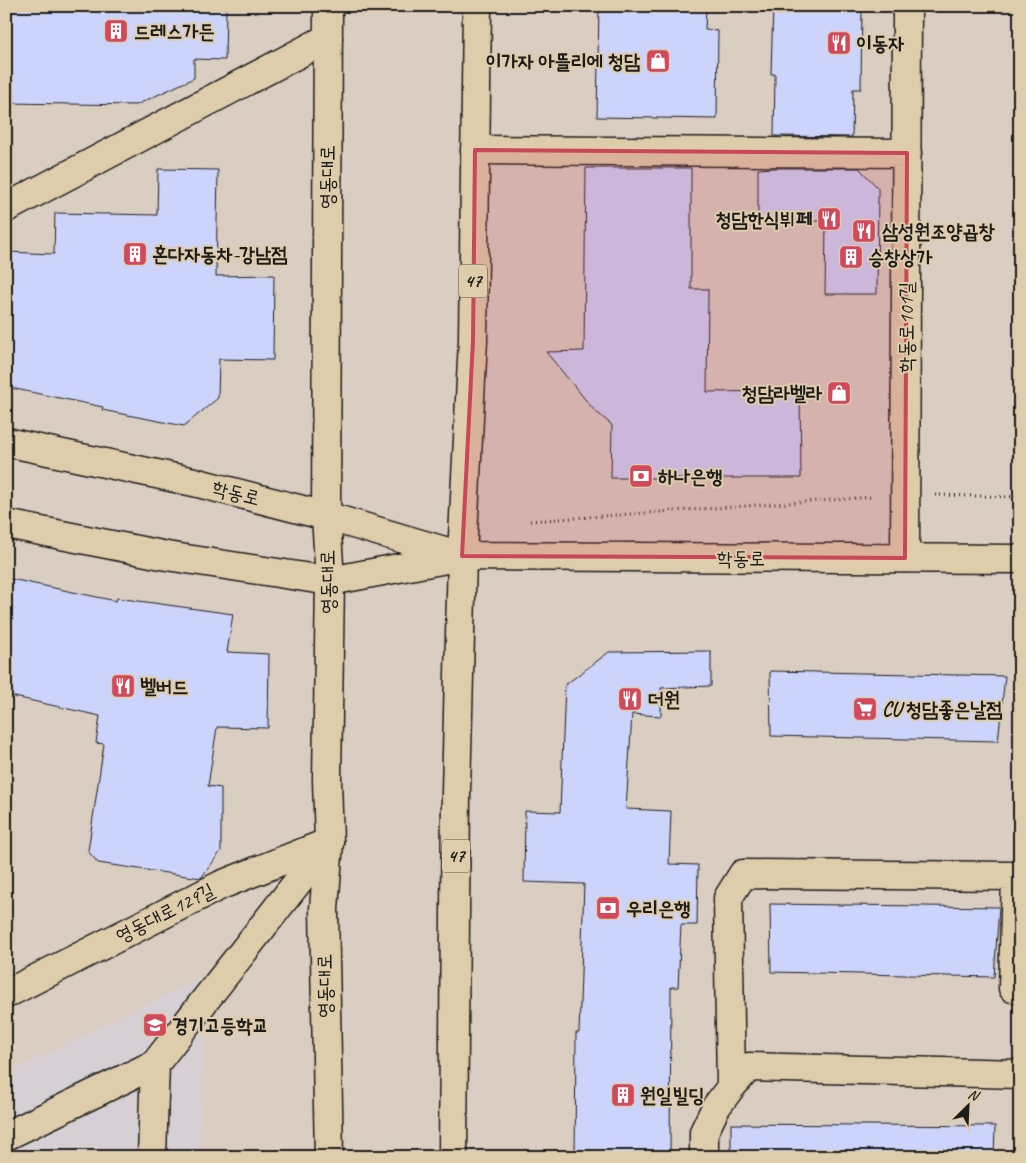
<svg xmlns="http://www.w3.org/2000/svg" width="1026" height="1163" viewBox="0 0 1026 1163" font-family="Caveat,'Poor Story',sans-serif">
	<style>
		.built { fill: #d6d0d4 }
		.building { fill: #cdd4fc; stroke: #1c1c1c }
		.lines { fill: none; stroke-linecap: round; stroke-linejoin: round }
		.minor-casing { stroke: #1c1c1c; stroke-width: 31 }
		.major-casing { stroke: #1c1c1c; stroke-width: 31 }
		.path { stroke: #1c1c1c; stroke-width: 3; stroke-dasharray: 1 4; stroke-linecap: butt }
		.minor { stroke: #dfccaa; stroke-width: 28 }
		.major { stroke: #dfccaa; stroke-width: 28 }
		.marked { fill: #c84758; fill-opacity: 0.2; stroke: #c84758; stroke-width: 4; stroke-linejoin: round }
		.labels { text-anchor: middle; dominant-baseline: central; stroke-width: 4; stroke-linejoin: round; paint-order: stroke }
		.shield { fill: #dfccaa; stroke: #565147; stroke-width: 1 }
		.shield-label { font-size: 19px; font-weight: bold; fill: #1c1c1c }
		.poi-label { font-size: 20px; font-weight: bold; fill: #1c1c1c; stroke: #dfccaa; text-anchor: start }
		.street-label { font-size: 20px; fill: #1c1c1c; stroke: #dfccaa }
	</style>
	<rect width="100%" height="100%" fill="#dacec3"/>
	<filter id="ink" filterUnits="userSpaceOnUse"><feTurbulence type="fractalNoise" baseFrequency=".02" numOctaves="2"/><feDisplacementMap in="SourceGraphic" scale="10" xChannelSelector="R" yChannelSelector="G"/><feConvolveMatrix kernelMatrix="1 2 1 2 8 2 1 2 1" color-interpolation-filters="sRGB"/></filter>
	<g filter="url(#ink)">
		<path class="built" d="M206 975 199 1157H6V1074Z"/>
		<path class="building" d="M6 6H226L225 60 194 59V78L136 105 6 103Z
			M599 6H706L705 30 718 31 717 119 597 117Z
			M773 6H862L861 89H853L852 137 774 136 775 74H771Z
			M586 168H691V289H708L707 392 800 391 801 478H611L612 425 594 410 546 352 584 351Z
			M774 168H859L878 188 877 294H825L826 221H758V169Z
			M158 169 218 170 216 276 274 275 273 360 219 359 218 398 184 426 102 410 103 407 6 387V252L54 254 55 213 157 215Z
			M6 578 116 601 117 598 233 614 227 652 269 654 268 728 217 727 208 786 221 788V851L201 878 98 863 88 851 104 744 96 743 100 716 6 695Z
			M711 651V686L661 688V716L632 714 626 809 671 811 669 864 698 865 697 925H681L678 987H671L670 1157H575L576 1033H579L584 884 524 882 525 811 560 812 565 685 609 652Z
			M770 671 1005 676 998 741 771 736Z
			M770 904 999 907 994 977 771 972Z
			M731 1124 995 1126 994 1157H731Z"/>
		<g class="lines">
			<defs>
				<path id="minor" d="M475 150 907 153
					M6 208 328 38
					M905 558 907 6
					M6 994 221 885 327 843
					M731 1087 728 898 743 874 1016 876 1013 988
					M6 1136 155 1064 329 842
					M152 1157 155 1064
					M704 1157V1132L716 1107 731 1087 749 1067 1020 1074"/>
				<path id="major" d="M328 6 326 516 330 581 327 780 329 842 324 909 329 1157
					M6 442 194 482 326 516 458 555
					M6 524 167 556 330 581 462 556 1020 559
					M453 1157 456 792 462 556 473 340 477 6"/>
			</defs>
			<use href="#minor" class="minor-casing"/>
			<use href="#major" class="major-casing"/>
			<path class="path" d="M935 495 1020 497
				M530 521 874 497"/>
			<use href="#minor" class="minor"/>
			<use href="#major" class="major"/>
		</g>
	</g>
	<path class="marked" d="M475 150 907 153 905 558 462 556 473 340Z"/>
	<defs>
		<symbol id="building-square" viewBox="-11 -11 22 22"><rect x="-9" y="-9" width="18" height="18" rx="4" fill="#d1495b" stroke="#dfccaa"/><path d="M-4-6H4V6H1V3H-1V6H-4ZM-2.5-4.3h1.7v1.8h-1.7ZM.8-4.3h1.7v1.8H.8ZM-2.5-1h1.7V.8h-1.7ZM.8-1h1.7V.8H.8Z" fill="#fff"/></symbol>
		<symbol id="restaurant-square" viewBox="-11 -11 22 22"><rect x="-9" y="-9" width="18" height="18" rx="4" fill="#d1495b" stroke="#dfccaa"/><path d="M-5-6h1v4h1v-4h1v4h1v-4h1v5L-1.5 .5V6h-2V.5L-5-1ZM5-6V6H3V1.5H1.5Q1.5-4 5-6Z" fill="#fff"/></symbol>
		<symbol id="shop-square" viewBox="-11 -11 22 22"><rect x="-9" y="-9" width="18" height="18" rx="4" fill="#d1495b" stroke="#dfccaa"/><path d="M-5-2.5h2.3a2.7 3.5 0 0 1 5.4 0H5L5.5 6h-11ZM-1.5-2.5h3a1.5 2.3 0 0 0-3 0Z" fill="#fff"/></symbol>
		<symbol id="bank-square" viewBox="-11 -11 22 22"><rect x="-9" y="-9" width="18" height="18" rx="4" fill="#d1495b" stroke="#dfccaa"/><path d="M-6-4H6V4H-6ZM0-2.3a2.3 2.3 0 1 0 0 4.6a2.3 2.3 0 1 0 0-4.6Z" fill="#fff"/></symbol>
		<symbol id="supermarket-square" viewBox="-11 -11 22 22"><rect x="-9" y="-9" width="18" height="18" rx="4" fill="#d1495b" stroke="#dfccaa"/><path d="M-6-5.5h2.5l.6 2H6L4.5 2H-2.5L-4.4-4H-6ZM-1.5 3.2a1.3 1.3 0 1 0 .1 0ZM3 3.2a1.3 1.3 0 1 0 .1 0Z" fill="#fff"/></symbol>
		<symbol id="school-square" viewBox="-11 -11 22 22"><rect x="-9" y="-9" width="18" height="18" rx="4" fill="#d1495b" stroke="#dfccaa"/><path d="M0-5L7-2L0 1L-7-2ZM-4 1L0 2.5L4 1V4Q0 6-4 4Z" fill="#fff"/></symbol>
	</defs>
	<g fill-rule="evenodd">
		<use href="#building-square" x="102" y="17" width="28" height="28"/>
		<use href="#restaurant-square" x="825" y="29" width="28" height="28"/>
		<use href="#shop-square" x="644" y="47" width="28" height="28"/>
		<use href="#restaurant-square" x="815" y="205" width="28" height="28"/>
		<use href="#restaurant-square" x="850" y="217" width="28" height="28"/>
		<use href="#building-square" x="121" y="240" width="28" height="28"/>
		<use href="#building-square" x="837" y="243" width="28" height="28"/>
		<use href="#shop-square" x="825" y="379" width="28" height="28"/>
		<use href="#bank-square" x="627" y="462" width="28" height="28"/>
		<use href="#restaurant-square" x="109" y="672" width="28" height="28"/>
		<use href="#restaurant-square" x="616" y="685" width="28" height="28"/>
		<use href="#supermarket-square" x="851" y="695" width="28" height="28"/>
		<use href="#bank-square" x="594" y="894" width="28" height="28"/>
		<use href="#school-square" x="141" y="1011" width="28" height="28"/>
		<use href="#building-square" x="609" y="1081" width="28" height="28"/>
	</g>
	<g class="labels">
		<g class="shield">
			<rect x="459" y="264.5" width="28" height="33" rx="4"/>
			<rect x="442" y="839.5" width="28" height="33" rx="4"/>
		</g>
		<g class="shield-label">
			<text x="473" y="281">47</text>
			<text x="456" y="856">47</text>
		</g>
		<g class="poi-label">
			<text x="134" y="31">드레스가든</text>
			<text x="856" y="43">이동자</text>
			<text x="640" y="61" text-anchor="end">이가자 아뜰리에 청담</text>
			<text x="812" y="219" text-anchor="end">청담한식뷔페</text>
			<text x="882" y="231">삼성원조양곱창</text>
			<text x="152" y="254">혼다자동차-강남점</text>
			<text x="868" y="257">승창상가</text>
			<text x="822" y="393" text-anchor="end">청담라벨라</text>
			<text x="658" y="476">하나은행</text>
			<text x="140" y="686">벨버드</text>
			<text x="648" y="699">더원</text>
			<text x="882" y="709">CU 청담좋은날점</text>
			<text x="626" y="908">우리은행</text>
			<text x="172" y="1025">경기고등학교</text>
			<text x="640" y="1095">원일빌딩</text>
		</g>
		<g class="street-label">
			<text transform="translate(327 177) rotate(-90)">영동대로</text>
			<text transform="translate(906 327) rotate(-90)">학동로101길</text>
			<text transform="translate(236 493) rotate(14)">학동로</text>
			<text x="741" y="558">학동로</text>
			<text transform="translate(328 582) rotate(-91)">영동대로</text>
			<text transform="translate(165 913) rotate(-27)">영동대로129길</text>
			<text transform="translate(325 986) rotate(-91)">영동대로</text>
		</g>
	</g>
	<rect width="1026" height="1163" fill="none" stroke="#dfccaa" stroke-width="25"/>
	<rect x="12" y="12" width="1001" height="1138" fill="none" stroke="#1c1c1c" stroke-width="2" filter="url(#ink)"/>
	<g transform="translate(968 1106) rotate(24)" stroke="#dfccaa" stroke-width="4" paint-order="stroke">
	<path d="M0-4L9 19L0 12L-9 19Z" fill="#1c1c1c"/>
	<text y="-8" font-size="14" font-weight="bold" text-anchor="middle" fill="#1c1c1c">N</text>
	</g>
</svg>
